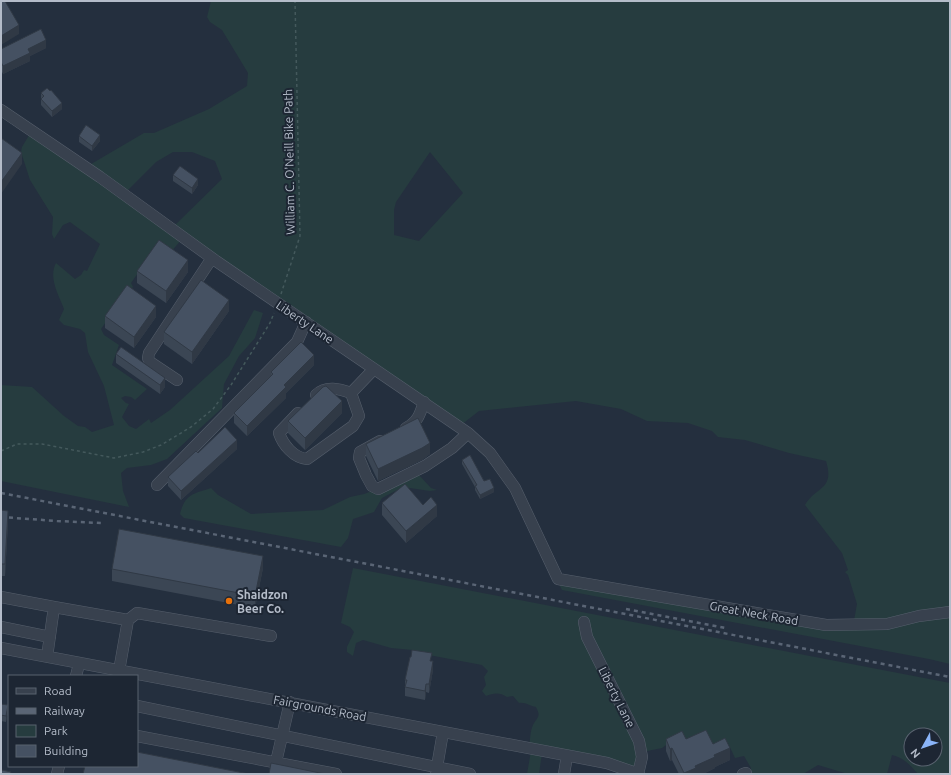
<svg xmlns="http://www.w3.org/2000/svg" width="951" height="775" viewBox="0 0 951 775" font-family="Ubuntu,sans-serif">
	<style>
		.green { fill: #263c3f; fill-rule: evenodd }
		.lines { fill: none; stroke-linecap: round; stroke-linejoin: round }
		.minor-casing { stroke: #565f6c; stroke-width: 12 }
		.path { stroke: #44595c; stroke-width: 1.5; stroke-dasharray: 3 3; stroke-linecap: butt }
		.minor { stroke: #38414e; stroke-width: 11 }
		.rail { stroke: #5a6575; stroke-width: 2.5; stroke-dasharray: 4 4; stroke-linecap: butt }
		.wall { fill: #3b4654 }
		.shaded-wall { fill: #303945 }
		.building { fill: #455162; stroke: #303945 }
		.food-dot { fill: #e8710a; stroke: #1d2633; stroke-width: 1.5 }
		.labels { text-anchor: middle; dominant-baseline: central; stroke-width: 4; stroke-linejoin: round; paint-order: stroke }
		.street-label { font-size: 12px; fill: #b4bcc9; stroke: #1d2633 }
		.poi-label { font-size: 12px; font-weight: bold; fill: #b4bcc9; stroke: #1d2633; text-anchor: start }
	</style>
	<rect width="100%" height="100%" fill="#242f3e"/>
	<path class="green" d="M211 1H950V664L929 659 562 590 559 584 853 626 857 604 848 575 845 572 848 570 842 553 805 505C816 486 835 490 826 461L789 453 745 440 718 437 712 431 688 423 647 421 621 409 576 401 479 411 461 425 182 239 170 253 155 249 131 283 133 287 125 295 101 329 104 335 119 345 112 365 147 389 135 400 131 397 125 396 121 398 126 403 129 404 122 417 129 426 136 429 149 419 151 423 170 410 229 356 254 310 263 313 255 338 239 356 224 384 222 408 167 459 151 465 127 468 121 473 123 491 129 507 1 481V385L32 387 64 416 78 426 85 427 92 432 114 425 104 386 88 352 85 333 80 329 64 325 59 320 64 309C59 295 48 278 56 263L75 279 81 275 84 270 87 271 100 244 70 222 63 225 54 239 52 234 53 217 30 180 21 152 22 147 31 132 86 167 144 133H154L209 109 247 86 248 73 222 30 210 22 207 17ZM173 152H192L215 161 222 179 171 229 124 194 156 162ZM430 152 463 193 419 241 394 235V210L396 202Z
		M418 474 431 488 437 490 430 491 403 487 382 498 374 512 353 519 348 538 341 547 184 518 180 514C185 494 193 494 211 488L218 495 251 514 323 510 350 497 364 494Z
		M353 568 950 683V774H918C910 765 904 758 892 755L887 774H848L818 765 803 774H749L751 768 744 756 735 758 728 743 711 750 688 744 679 736 662 748 642 752 639 770 542 753 539 774H527L531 751 529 749C530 742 530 731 533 725 538 716 541 717 536 707 530 706 525 702 519 703L513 696 507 697C500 692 493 693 486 696L482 691 486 685 484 677 488 671 482 665 418 653 413 650 391 648 363 640 356 643 353 656 347 652V647L354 632 350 627 341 623ZM911 735H935V759H911Z"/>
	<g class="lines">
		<defs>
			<path id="minor" d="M1 110 100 177 216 261 468 433 490 453 515 488 558 579 826 625 887 624 919 616 950 612
				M177 380 150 362 148 358 149 353 212 258
				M316 395C326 385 340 389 351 393
				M298 413 279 433C283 445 294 458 307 459L353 426 359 416 351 393 374 369
				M406 428C418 422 420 414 424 402
				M380 441 360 452 359 458 366 475 372 486 378 489 425 466 452 448 468 433
				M157 485 297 342 306 322
				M1 597 54 607
				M128 620 137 613 271 636
				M584 622 587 637 639 741 642 757 638 774
				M1 627 50 637
				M1 648 607 763 639 774
				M47 657 54 607 128 620 119 671
				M76 676 79 664
				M137 706 470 774
				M137 736 336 774
				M276 762 290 702
				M436 773 443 732
				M57 774 59 766
				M564 774 567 756
				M743 774 746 773"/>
		</defs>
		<use href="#minor" class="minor-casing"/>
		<path class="path" d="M281 294 300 236 295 1
			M1 451 17 444H42L114 458 143 452 161 445 191 427 213 409 231 385 270 323 274 313"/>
		<use href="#minor" class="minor"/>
		<path class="rail" d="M1 493 950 677
			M1 517 57 521 101 523
			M626 609 726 628"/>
	</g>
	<path class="wall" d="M46 48 30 56V61L3 74 1 70V49Z
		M41 93 62 109 52 117 41 105Z
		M79 136 100 141 92 151 79 142Z
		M173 175 198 185 192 194 173 181Z
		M137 271 188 272 166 303 137 283Z
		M229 311 192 364 164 344V332Z
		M105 316 156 317 134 348 105 328Z
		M116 354 165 387 160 394 116 363Z
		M314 365 286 393V398L247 436 234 423V413L271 376V372Z
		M342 413 305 450 288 433V421Z
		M366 444 430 454 422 460 378 481 366 456Z
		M237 449 181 500 168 486V477L198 453Z
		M462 460 484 481 494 492 480 499 475 490V487L462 464Z
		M382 503 437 516 406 543 382 515Z
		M1 510 8 522 5 576H1Z
		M263 568 255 608 112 581V569Z
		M432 661 433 670 429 693 426 692 425 700 405 696V680Z
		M1 704 8 711 6 722 1 721Z
		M666 739H686L713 744 730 760 715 767V768L703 774H679L672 760 670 761 666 751Z"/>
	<path class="shaded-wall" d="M19 25V34L1 45V36Z
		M46 40V48L30 56V61L3 74V66L28 49Z
		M62 103V109L52 117V111Z
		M100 135V141L92 151V146Z
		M22 153V164L1 194V182Z
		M198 179V185L192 194V188Z
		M188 260V272L166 303V291Z
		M229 300V311L192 364V352Z
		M156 306V317L134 348V337Z
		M314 355V365L286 393V398L247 436V426L284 385Z
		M165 378V387L160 394V385Z
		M342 401V413L305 450V438Z
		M237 440V449L181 500V491Z
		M430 443V454L422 460 378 481V469Z
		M494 488V492L480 499V495Z
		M437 505V516L406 543V531Z
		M8 511V522L5 576V564Z
		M263 556V568L255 608V596Z
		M433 661V670L429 693V684Z
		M426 684V692L425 700V691Z
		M8 705V711L6 722V716Z
		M672 748V760L670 761V749Z
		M730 748V760L715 767V768L703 774H684V773L695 766 714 755Z"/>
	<path class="building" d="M1 1H5L19 25 1 36Z
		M41 29 46 40 28 49 30 53 3 66 1 62V49Z
		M47 88 50 91 51 90 62 103 52 111 41 99 44 96 41 93Z
		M86 125 100 135 92 146 79 136Z
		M1 138 22 153 1 182Z
		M180 166 198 179 192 188 173 175Z
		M159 240 188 260 166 291 137 271Z
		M201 280 229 300 192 352 164 332Z
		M127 285 156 306 134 337 105 316Z
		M301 342 314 355 284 385 286 387 247 426 234 413 273 374 271 372Z
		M121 347 165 378 160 385 116 354Z
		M326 386 342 401 305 438 288 421 323 387Z
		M418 418 430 443 422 448 378 469 366 444Z
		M225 427 237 440 181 491 168 477 196 451 198 453Z
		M470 455 484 481 490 479 494 488 480 495 475 486 477 485 462 460Z
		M405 484 423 505 431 497 437 505 406 531 382 503Z
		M1 510 8 511 5 564H1Z
		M119 529 263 556 255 596 112 569Z
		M412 650 432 653 430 661H433L429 684H426L425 691 405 687 407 680H405L410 657H411Z
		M1 704 8 705 6 716 1 715Z
		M706 730 713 744 725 738 730 748 714 755 715 757 695 766 696 768 684 773 672 748 670 749 666 739 682 731 686 739Z
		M137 752 249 774H83L85 766H137Z
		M271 763 325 774H269Z
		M2 770 11 772 10 774H1Z"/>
	<circle class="food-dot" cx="229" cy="601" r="4"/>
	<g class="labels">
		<g class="street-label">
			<text transform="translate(289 162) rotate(-91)">William C. O'Neill Bike Path</text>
			<text transform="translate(305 322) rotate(34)">Liberty Lane</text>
			<text transform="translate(754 613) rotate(10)">Great Neck Road</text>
			<text transform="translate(617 697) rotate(63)">Liberty Lane</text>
			<text transform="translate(320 708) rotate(11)">Fairgrounds Road</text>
		</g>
		<g class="poi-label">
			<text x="237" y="594">Shaidzon<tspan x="237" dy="14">Beer Co.</tspan></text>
		</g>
	</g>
	<rect width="951" height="775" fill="none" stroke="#b4bcc9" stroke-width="4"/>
	<rect x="8" y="675" width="130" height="92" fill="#1d2633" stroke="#59626f"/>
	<rect x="16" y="688" width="20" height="6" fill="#38414e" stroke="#59626f"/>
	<text x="44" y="695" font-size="12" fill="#b4bcc9">Road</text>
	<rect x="16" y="708" width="20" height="6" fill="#5a6575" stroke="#59626f"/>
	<text x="44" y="715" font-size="12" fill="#b4bcc9">Railway</text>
	<rect x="16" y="725" width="20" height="12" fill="#263c3f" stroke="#59626f"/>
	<text x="44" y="735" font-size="12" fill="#b4bcc9">Park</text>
	<rect x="16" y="745" width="20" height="12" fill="#455162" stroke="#59626f"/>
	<text x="44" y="755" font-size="12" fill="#b4bcc9">Building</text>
	<g transform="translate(923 747) rotate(230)"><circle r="19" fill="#1d2633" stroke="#59626f"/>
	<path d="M0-3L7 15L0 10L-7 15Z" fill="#8ab4f8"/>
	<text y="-6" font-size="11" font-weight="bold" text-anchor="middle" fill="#b4bcc9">N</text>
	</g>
</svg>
